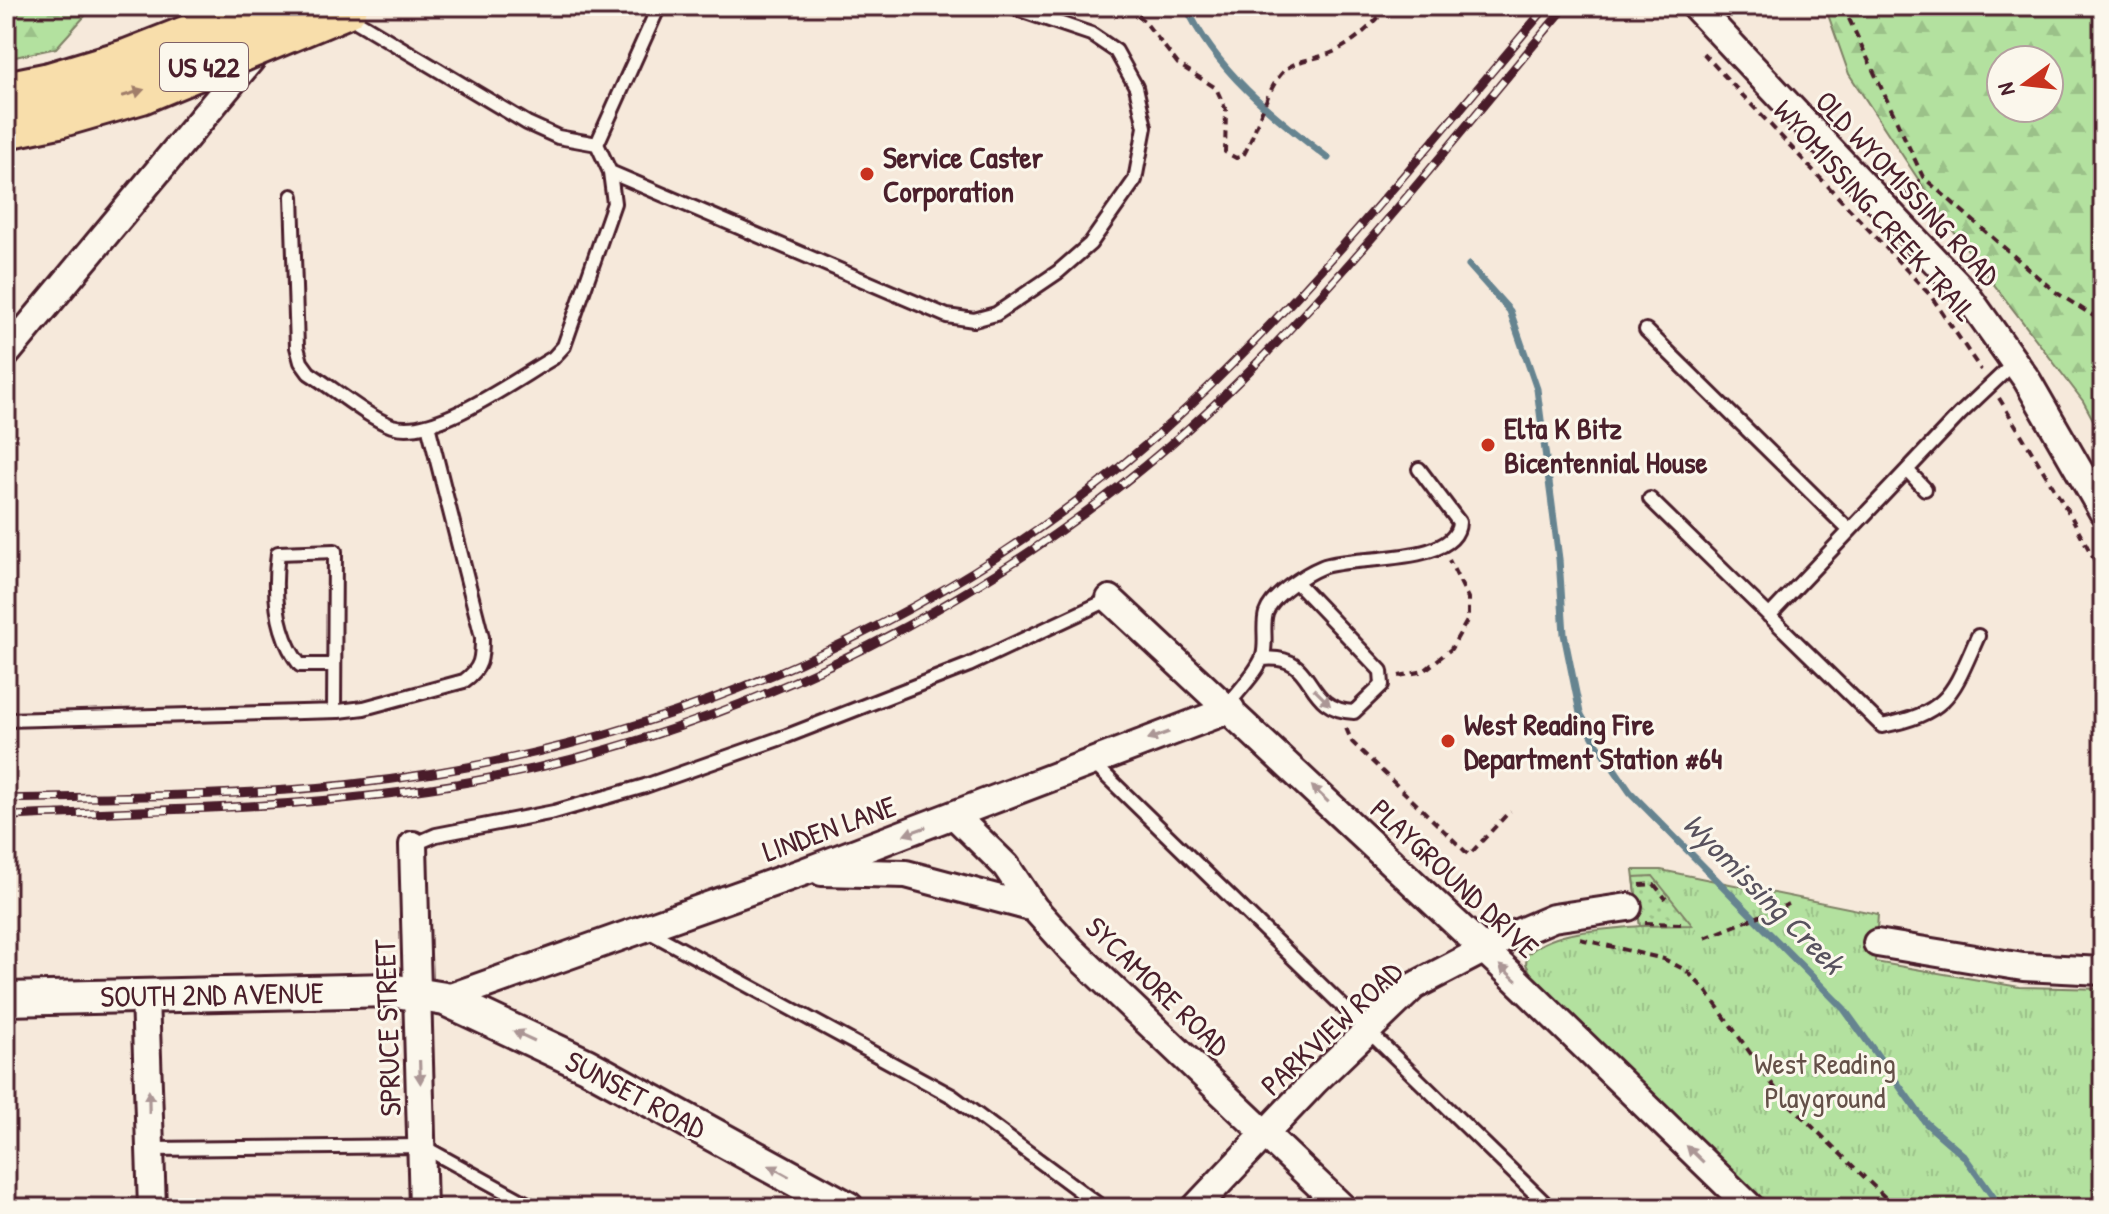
<svg xmlns="http://www.w3.org/2000/svg" width="2109" height="1214" viewBox="0 0 2109 1214" font-family="'Patrick Hand',sans-serif">
	<style>
		.grass { fill: url(#grass-tufts); stroke: #7e8065; stroke-width: 2 }
		.forest { fill: url(#forest-firs); stroke: #7e8065; stroke-width: 2; fill-rule: evenodd }
		.garden { fill: url(#garden-dots); stroke: #7e8065; stroke-width: 2 }
		.lines { fill: none; stroke-linecap: round; stroke-linejoin: round }
		.stream { stroke: #668490; stroke-width: 7 }
		.service-casing { stroke: #4a1f2b; stroke-width: 18 }
		.minor-casing { stroke: #4a1f2b; stroke-width: 32 }
		.tertiary-casing { stroke: #4a1f2b; stroke-width: 38 }
		.motorway-casing { stroke: #4a1f2b; stroke-width: 50 }
		.path { stroke: #4a1f2b; stroke-width: 4; stroke-dasharray: 8 6; stroke-linecap: butt }
		.service { stroke: #fbf7ec; stroke-width: 12 }
		.minor { stroke: #fbf7ec; stroke-width: 26 }
		.tertiary { stroke: #fbf7ec; stroke-width: 32 }
		.motorway { stroke: #f8deab; stroke-width: 44 }
		.rail-casing { stroke: #4a1f2b; stroke-width: 9 }
		.rail { stroke: #fbf7ec; stroke-width: 6; stroke-dasharray: 18; stroke-linecap: butt }
		.motorway-bridge-casing { stroke: #4a1f2b; stroke-width: 50; stroke-linecap: butt }
		.motorway-bridge { stroke: #f8deab; stroke-width: 44 }
		.oneway { fill: #a17e6b }
		.oneway2 { fill: #ab9695 }
		.poi-dot { fill: #c8321e; stroke: #fbf7ec; stroke-width: 3 }
		.labels { text-anchor: middle; dominant-baseline: central; stroke-width: 6; stroke-linejoin: round; paint-order: stroke }
		.shield { fill: #fbf7ec; stroke: #7f6065; stroke-width: 2 }
		.shield-label { font-size: 28px; font-weight: bold; fill: #4a1f2b }
		.poi-label { font-size: 30px; font-weight: bold; fill: #4a1f2b; stroke: #fbf7ec; text-anchor: start }
		.street-label { font-size: 30px; fill: #4a1f2b; stroke: #fbf7ec }
		.park-label { font-size: 30px; fill: #645048; stroke: #fbf7ec }
		.water-label { font-size: 32px; font-style: italic; fill: #58525e; stroke: #fbf7ec }
	</style>
	<defs>
		<pattern id="grass-tufts" width="24" height="20" patternUnits="userSpaceOnUse" patternTransform="scale(2)"><rect width="24" height="20" fill="#b3e19f"/><path d="M3 7l-1-3M5 7V3M7 7l1-3M15 17l-1-3M17 17v-4M19 17l1-3" fill="none" stroke="#9bc189"/></pattern>
		<pattern id="forest-firs" width="22" height="20" patternUnits="userSpaceOnUse" patternTransform="scale(2)"><rect width="22" height="20" fill="#b3e19f"/><path d="M5 1l3.5 6h-7zM16 11l3.5 6h-7z" fill="#9bc189"/></pattern>
		<pattern id="garden-dots" width="8" height="8" patternUnits="userSpaceOnUse" patternTransform="scale(2)"><rect width="8" height="8" fill="#b3e19f"/><path d="M2 2h.1M6 6h.1" fill="none" stroke="#9bc189" stroke-width="1.8" stroke-linecap="round"/></pattern>
	</defs>
	<rect width="100%" height="100%" fill="#f6e9db"/>
	<filter id="ink" filterUnits="userSpaceOnUse"><feTurbulence type="fractalNoise" baseFrequency=".0125" numOctaves="2"/><feDisplacementMap in="SourceGraphic" scale="16" xChannelSelector="R" yChannelSelector="G"/><feConvolveMatrix kernelMatrix="1 2 1 2 8 2 1 2 1" color-interpolation-filters="sRGB"/></filter>
	<g filter="url(#ink)">
		<path class="grass" d="M1633 870H1661L1878 914 1875 962 2019 987 2103 989V1208H1771L1532 976 1526 964 1527 955C1552 929 1606 930 1640 926Z"/>
		<path class="forest" d="M63 6H94L56 48 6 59V13Z
			M1825 6H2103V438L2083 401 1947 223 1849 74ZM2001 60H2049V108H2001Z"/>
		<path class="garden" d="M1653 876 1692 925 1640 926 1634 877Z"/>
		<g class="lines">
			<path class="stream" d="M1186 6C1214 69 1274 117 1328 158
				M1469 265 1510 311 1537 389 1559 559 1564 634 1580 713 1597 744 1630 792 1844 1009 1926 1123 1964 1156 2001 1208"/>
			<defs>
				<path id="service" d="M346 15 527 123 558 137 597 144
					M610 172 947 316 974 320 996 314 1058 272 1090 244 1135 180 1145 127 1136 87 1116 51 1091 34 1008 6
					M292 196 297 347 301 362 309 373C333 388 367 417 392 426 434 440 516 379 553 358L564 346 614 203 610 172 597 144 659 6
					M1646 330 1849 530
					M1907 470 1925 489
					M1650 499 1882 726C1950 712 1952 694 1978 636
					M1769 616 1960 414 2015 362
					M1262 659C1319 652 1300 710 1354 712L1382 685 1381 671 1297 583
					M1227 706C1238 691 1257 673 1263 656 1267 642 1262 626 1266 613 1272 595 1305 574 1322 567 1351 555 1458 566 1459 522L1419 469
					M334 711 335 551 278 553C273 592 275 633 300 665H334
					M6 720 339 711 364 708 464 681C482 668 482 658 482 637L428 425
					M1093 763 1550 1208
					M413 845 436 835 554 812 645 786 787 736 969 665 1110 599
					M646 930 952 1096 1103 1208
					M150 1149 422 1146 535 1208"/>
				<path id="minor" d="M1695 6 1966 294 2027 380 2103 512
					M6 354 257 52
					M1110 599 1508 972 1751 1208
					M955 816 1006 866 1034 908 1071 949 1343 1208
					M413 845 423 1208
					M822 872 906 874 1034 908
					M1877 943 2023 967 2103 971
					M145 996 152 1208
					M445 999 806 871 1231 709
					M1195 1208 1315 1081 1414 986 1508 937 1553 918 1628 907"/>
				<path id="tertiary" d="M6 999 390 990 445 999 586 1065 847 1208"/>
				<path id="motorway" d="M6 94 50 85
					M6 126 58 115"/>
			</defs>
			<use href="#service" class="service-casing"/>
			<use href="#minor" class="minor-casing"/>
			<use href="#tertiary" class="tertiary-casing"/>
			<use href="#motorway" class="motorway-casing"/>
			<path class="path" d="M1127 6 1145 22 1178 64 1216 88 1226 110 1225 152 1236 158 1243 156C1257 133 1267 81 1289 67 1301 59 1317 59 1331 53 1353 44 1373 24 1389 6
				M1843 6 1923 177 2054 291 2103 322
				M1703 53 1931 296 1981 370
				M1904 195 1923 177
				M1999 398 2072 518 2103 576
				M1399 676 1424 671 1451 649 1468 619V598L1449 560
				M1346 728 1352 742 1469 855 1510 811
				M1640 885 1654 884 1666 899
				M1645 923 1683 924
				M1705 938 1789 904
				M1580 939 1664 959 1687 971 1707 992 1780 1095 1896 1208"/>
			<use href="#service" class="service"/>
			<use href="#minor" class="minor"/>
			<use href="#tertiary" class="tertiary"/>
			<use href="#motorway" class="motorway"/>
			<defs>
				<path id="rail" d="M6 799C118 796 232 797 344 785 653 753 960 622 1188 407 1318 284 1431 143 1547 6
					M6 816C169 809 334 809 495 777 780 719 1053 571 1257 363 1367 251 1465 126 1566 6"/>
			</defs>
			<use href="#rail" class="rail-casing"/>
			<use href="#rail" class="rail"/>
			<defs>
				<path id="motorway-bridge" d="M50 85 130 61 270 6
					M58 115 141 91 345 6"/>
			</defs>
			<use href="#motorway-bridge" class="motorway-bridge-casing"/>
			<use href="#motorway-bridge" class="motorway-bridge"/>
		</g>
		<defs><path id="oneway-solid" d="M-6-.8H1V-3.2L6.5 0L1 3.2V.8H-6Z" transform="scale(2)"/></defs>
		<use class="oneway" href="#oneway-solid" transform="translate(133 93) rotate(-17)"/>
		<g class="oneway2">
			<use href="#oneway-solid" transform="translate(1322 697) rotate(45)"/>
			<use href="#oneway-solid" transform="translate(1158 736) rotate(160)"/>
			<use href="#oneway-solid" transform="translate(1320 794) rotate(-136)"/>
			<use href="#oneway-solid" transform="translate(915 831) rotate(160)"/>
			<use href="#oneway-solid" transform="translate(1508 973) rotate(-137)"/>
			<use href="#oneway-solid" transform="translate(524 1036) rotate(-155)"/>
			<use href="#oneway-solid" transform="translate(420 1072) rotate(88)"/>
			<use href="#oneway-solid" transform="translate(149 1102) rotate(-91)"/>
			<use href="#oneway-solid" transform="translate(1695 1154) rotate(-136)"/>
			<use href="#oneway-solid" transform="translate(779 1171) rotate(-151)"/>
		</g>
	</g>
	<g class="poi-dot">
		<circle cx="867" cy="174" r="8"/>
		<circle cx="1488" cy="445" r="8"/>
		<circle cx="1448" cy="741" r="8"/>
	</g>
	<g class="labels">
		<rect class="shield" x="160" y="43" width="88" height="48" rx="6"/>
		<g class="shield-label">
			<text x="204" y="67">US 422</text>
		</g>
		<g class="poi-label">
			<text x="883" y="157">Service Caster<tspan x="883" dy="34">Corporation</tspan></text>
			<text x="1504" y="428">Elta K Bitz<tspan x="1504" dy="34">Bicentennial House</tspan></text>
			<text x="1464" y="724">West Reading Fire<tspan x="1464" dy="34">Department Station #64</tspan></text>
		</g>
		<g class="street-label">
			<text transform="translate(1908 188) rotate(47)">OLD WYOMISSING ROAD</text>
			<text transform="translate(1875 210) rotate(48)">WYOMISSING CREEK TRAIL</text>
			<text transform="translate(829 828) rotate(-20)">LINDEN LANE</text>
			<text transform="translate(1455 878) rotate(43)">PLAYGROUND DRIVE</text>
			<text transform="translate(1158 986) rotate(44)">SYCAMORE ROAD</text>
			<text transform="translate(212 994) rotate(-1)">SOUTH 2ND AVENUE</text>
			<text transform="translate(387 1028) rotate(-92)">SPRUCE STREET</text>
			<text transform="translate(1331 1028) rotate(-43)">PARKVIEW ROAD</text>
			<text transform="translate(636 1094) rotate(28)">SUNSET ROAD</text>
		</g>
		<g class="park-label">
			<text x="1825" y="1063">West Reading<tspan x="1825" dy="34">Playground</tspan></text>
		</g>
		<g class="water-label">
			<text transform="translate(1764 893) rotate(45)">Wyomissing Creek</text>
		</g>
	</g>
	<rect width="2109" height="1214" fill="none" stroke="#fbf7ec" stroke-width="32"/>
	<rect x="16" y="16" width="2077" height="1182" fill="none" stroke="#4a1f2b" stroke-width="3" filter="url(#ink)"/>
	<g transform="translate(2025 84) rotate(255)"><circle r="38" fill="#fbf7ec" stroke="#b4a19f" stroke-width="2"/>
	<path d="M0-6L14 30L0 20L-14 30Z" fill="#c8321e"/>
	<text y="-12" font-size="22" font-weight="bold" text-anchor="middle" fill="#4a1f2b">N</text>
	</g>
</svg>
